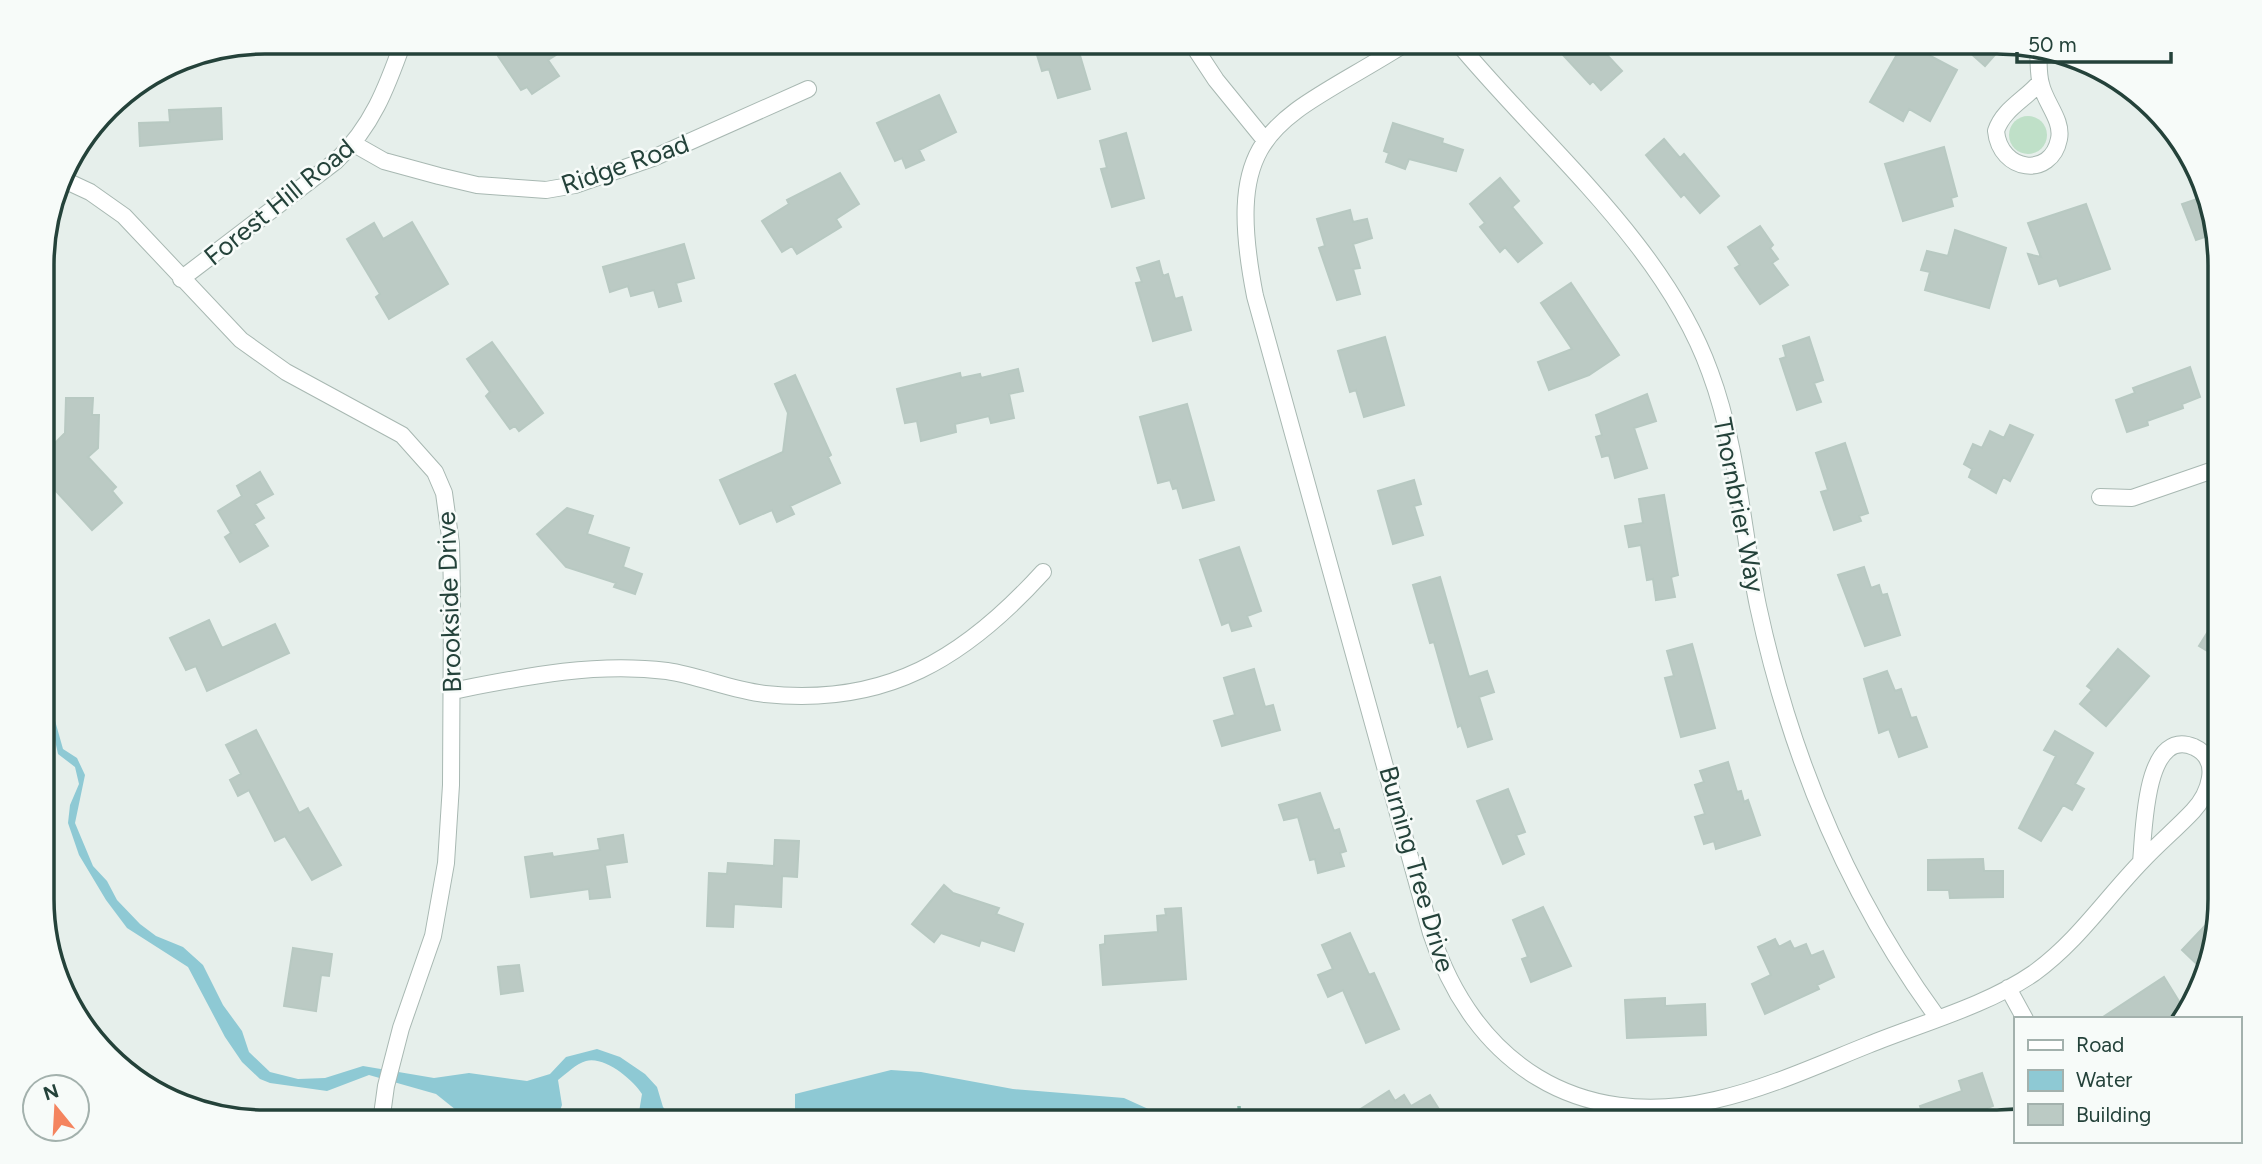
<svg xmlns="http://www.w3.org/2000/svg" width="2262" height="1164" viewBox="0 0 2262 1164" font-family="Figtree,sans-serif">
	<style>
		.green { fill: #bfe0c8 }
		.water { fill: #8ec9d4 }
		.building { fill: #bbcac4; stroke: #b8c9c2; stroke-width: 2 }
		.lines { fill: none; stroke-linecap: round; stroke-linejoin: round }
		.minor-casing { stroke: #a8b8b2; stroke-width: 18 }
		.path { stroke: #86b3a5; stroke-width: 3.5; stroke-dasharray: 3.5 5; stroke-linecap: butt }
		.minor { stroke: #fff; stroke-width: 16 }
		.labels { text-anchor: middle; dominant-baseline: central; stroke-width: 5; stroke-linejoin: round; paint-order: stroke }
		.street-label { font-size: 26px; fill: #24423a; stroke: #f7fbf9 }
		.rim { fill: none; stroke: #24423a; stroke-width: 3.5 }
	</style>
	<rect width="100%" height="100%" fill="#e6efeb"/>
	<path class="green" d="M2009 135a19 19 0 1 1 38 0a19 19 0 1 1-38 0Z"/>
	<path class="water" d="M43 702 52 710 63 749 77 758 85 775 75 823 93 866 107 881 117 900 140 924 156 936 183 947 203 965 223 1005 242 1031 249 1052 270 1072 298 1079 325 1078 363 1066 434 1078 469 1073 527 1081 550 1074 566 1057 597 1049 620 1057 645 1074 657 1087 663 1107 676 1122H644L639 1112 642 1094C633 1080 605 1056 586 1061 577 1063 566 1074 558 1080L562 1105 556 1122H471L436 1094 369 1075 327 1091 270 1083 260 1079 242 1062 225 1037 188 967 127 928 106 900 79 855 68 823 70 805 79 784 75 767 58 754 51 722 44 712Z
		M891 1070 921 1072 1013 1089 1124 1098 1177 1122H828L821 1117 791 1122 795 1112V1094Z"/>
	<path class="building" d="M496 42H528L533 49 547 42 556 55 548 60 559 76 532 94 527 87 521 90 498 56 503 52Z
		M1041 42H1076L1090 89 1058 98 1049 69 1042 71 1037 55 1044 53Z
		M1551 42H1595L1622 71 1601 90 1593 81 1590 84Z
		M1904 42 1957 70 1930 121 1909 109 1903 121 1870 102Z
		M1958 42H1992L2000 49 1985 66Z
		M939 95 956 132 919 150 924 160 906 168 902 158 895 161 877 123Z
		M221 108 222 139 140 146 139 123 170 122 169 110Z
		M1393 123 1443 139 1442 143 1463 150 1456 171 1409 159 1405 169 1386 162 1389 153 1384 151Z
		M1126 133 1144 198 1112 207 1101 169 1107 168 1100 141Z
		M1664 139 1680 158 1684 154 1719 196 1700 213 1684 194 1681 197 1646 155Z
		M1944 147 1957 196 1951 198 1953 206 1903 221 1885 164Z
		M840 173 859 204 836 219 841 227 797 254 792 246 782 252 762 221 789 204 787 200Z
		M1500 178 1519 201 1512 207 1542 243 1518 262 1505 247 1500 252 1480 227 1485 223 1470 204Z
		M2203 197 2217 233 2196 240 2182 204Z
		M2086 204 2110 269 2060 286 2057 278 2039 284 2028 254 2041 257 2028 223Z
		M1350 210 1353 222 1367 219 1372 238 1353 244 1360 268 1353 269 1360 294 1337 300 1319 248 1325 246 1317 219Z
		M412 222 448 284 389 319 376 297 380 294 347 239 374 223 383 239Z
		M1760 226 1773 245 1770 248 1778 259 1772 263 1788 285 1760 304 1735 268 1740 265 1728 247Z
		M1955 230 2006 248 1989 308 1925 290 1930 272 1921 270 1927 251 1948 256Z
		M684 244 694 278 676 283 681 301 659 307 654 290 631 296 628 286 610 292 603 267Z
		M1159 261 1163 276 1168 274 1175 299 1182 297 1191 330 1153 341 1136 283 1142 282 1137 268Z
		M1571 283 1619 355 1589 375 1549 390 1538 362 1572 349 1541 303Z
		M1385 337 1404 405 1364 417 1356 390 1350 392 1338 351Z
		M1809 337 1823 380 1814 383 1821 402 1797 410 1780 359 1786 357 1783 346Z
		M492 342 543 413 519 431 515 426 510 429 486 396 490 392 467 359Z
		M2190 367 2200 397 2182 404 2183 408 2147 421 2148 425 2127 432 2116 400 2135 393 2133 388Z
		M1018 369 1023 391 1009 394 1014 418 991 423 989 416 955 424 956 432 921 441 917 421 905 423 897 389 960 373 961 378 980 374 981 378Z
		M795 375 831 455 828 457 840 483 790 506 794 514 777 522 772 510 740 524 720 480 783 452 788 413 775 384Z
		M1647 394 1656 421 1634 428 1647 468 1615 478 1609 455 1602 457 1596 437 1602 435 1596 415Z
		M66 398H93L92 415H99L98 448 88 457 116 487 112 491 122 503 92 530 43 477V448L49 449 65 433Z
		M1187 404 1214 500 1183 508 1177 488 1173 489 1170 480 1158 483 1140 417Z
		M2010 425 2033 435 2010 481 2003 477 1996 493 1969 477 1972 469 1964 464 1973 444 1982 448 1990 431 2004 438Z
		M1845 443 1868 513 1859 516 1861 521 1834 530 1821 492 1828 490 1816 453Z
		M260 472 273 494 255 504 264 518 254 524 268 546 240 562 225 537 231 533 218 511 242 496 237 486Z
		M1414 480 1421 504 1414 506 1423 535 1393 544 1378 491Z
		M1664 495 1678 575 1671 577 1675 597 1656 600 1653 579 1647 580 1641 545 1629 547 1625 526 1643 523 1639 499Z
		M567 508 593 516 587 534 629 548 623 567 642 574 635 594 614 587 616 583 566 567 537 534Z
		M1239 547 1261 611 1247 616 1251 626 1232 631 1229 622 1222 625 1200 560Z
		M1864 567 1871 588 1879 585 1882 595 1887 594 1900 635 1865 646 1838 575Z
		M1440 577 1469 677 1487 671 1494 692 1479 697 1492 739 1468 747 1461 725 1458 727 1434 642 1430 643 1413 585Z
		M2219 614V658L2199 646Z
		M209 620 222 648 275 624 289 653 207 691 196 666 186 670 170 638Z
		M1692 644 1715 728 1681 737 1665 678 1674 676 1667 651Z
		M2118 649 2149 676 2106 726 2080 704 2092 690 2087 686Z
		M1254 669 1265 707 1273 705 1280 730 1222 746 1214 721 1235 715 1224 678Z
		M1887 671 1895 691 1901 689 1911 718 1916 717 1927 747 1899 757 1889 729 1879 733 1864 679Z
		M256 730 299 813 308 808 341 865 312 880 285 836 275 841 249 790 238 796 230 780 241 774 226 745Z
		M2055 731 2093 753 2075 784 2084 789 2072 810 2063 805 2041 841 2019 828 2056 756 2044 750Z
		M1728 762 1737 792 1741 791 1744 802 1748 800 1760 835 1716 849 1714 841 1704 844 1695 817 1705 814 1695 785 1704 782 1700 771Z
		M1508 789 1525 832 1516 835 1524 854 1503 864 1477 801Z
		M1320 793 1334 831 1339 829 1346 851 1340 853 1344 866 1318 873 1315 859 1310 860 1298 817 1284 820 1279 805Z
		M623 835 627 862 605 865 610 897 590 899 589 889 531 897 525 857 552 853 553 857 600 850 598 839Z
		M775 840 799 841 797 877 782 876 781 907 734 904 733 927 707 926 709 873 727 874 728 863 774 866Z
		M1983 859 1984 871H2003V897L1950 898 1949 890H1928V860Z
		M944 885 953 893 999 908 996 914 1023 924 1014 951 981 940 979 946 941 933 934 942 912 924Z
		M1543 907 1571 966 1531 982 1522 959 1528 957 1513 920Z
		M1181 908 1186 979 1103 985 1100 945 1105 944V936L1158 932 1157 916 1166 915 1165 909Z
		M2216 914 2203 970 2182 950Z
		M1350 933 1369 975 1374 973 1399 1029 1366 1043 1343 990 1328 997 1318 975 1333 969 1322 945Z
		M1775 939 1779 947 1790 941 1794 949 1806 944 1811 956 1823 951 1834 977 1817 985 1819 989 1765 1014 1752 984 1771 975 1758 947Z
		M293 948 332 954 329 976 321 975 316 1011 284 1006Z
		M519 965 523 991 501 994 498 967Z
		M2164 977 2185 1011 2173 1019H2100Z
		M1665 998V1006L1705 1004 1706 1035 1627 1038 1625 1000Z
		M1982 1073 1993 1106 1950 1122H1926L1920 1106 1962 1091 1959 1081Z
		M1389 1091 1395 1101 1404 1095 1411 1106 1430 1095 1447 1122H1366L1359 1110Z"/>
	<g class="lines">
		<defs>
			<path id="minor" d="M1191 42 1216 80 1264 139
				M1408 42C1280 123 1221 122 1255 296L1431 933C1473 1063 1578 1132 1715 1100 1768 1088 1818 1065 1868 1045 1922 1023 1986 1006 2034 973 2079 940 2105 899 2143 860 2159 843 2177 828 2193 811 2208 795 2223 760 2194 747 2144 726 2144 833 2141 862
				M1457 42C1542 145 1664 244 1710 372 1738 447 1742 529 1758 606 1790 755 1847 894 1937 1017
				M2038 52C2039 62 2038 74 2041 84 2045 103 2063 120 2059 139 2051 179 2000 172 1996 131 2003 109 2026 99 2040 82
				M354 144 384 161 439 176 477 185 546 190 575 185 653 158 808 89
				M62 179 90 192 124 216 241 340 286 372 402 435 435 472 444 493 451 544 452 595 451 785 446 863 433 936 401 1028 386 1086 381 1122
				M181 279 336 161C372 127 387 87 403 42
				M2100 497 2132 498 2219 468
				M452 691C523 677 593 662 667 671 700 676 731 690 765 694 886 707 965 658 1043 572
				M2008 988 2025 1019"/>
		</defs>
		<use href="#minor" class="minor-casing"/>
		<path class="path" d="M1239 1106 1240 1122"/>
		<use href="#minor" class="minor"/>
	</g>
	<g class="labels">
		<g class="street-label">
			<text transform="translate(625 164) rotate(-19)">Ridge Road</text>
			<text transform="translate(279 202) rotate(-39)">Forest Hill Road</text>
			<text transform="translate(1739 505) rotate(79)">Thornbrier Way</text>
			<text transform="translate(449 602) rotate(-92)">Brookside Drive</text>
			<text transform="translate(1417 869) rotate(74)">Burning Tree Drive</text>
		</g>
	</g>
	<path d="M0 0H2262V1164H0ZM265 54H1997A211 211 0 0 1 2208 265V899A211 211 0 0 1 1997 1110H265A211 211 0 0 1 54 899V265A211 211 0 0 1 265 54Z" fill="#f7fbf9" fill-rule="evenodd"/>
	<path class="rim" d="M265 54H1997A211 211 0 0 1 2208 265V899A211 211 0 0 1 1997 1110H265A211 211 0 0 1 54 899V265A211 211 0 0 1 265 54Z"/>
	<rect x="2014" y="1017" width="228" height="126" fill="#f7fbf9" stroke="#a3b1ad" stroke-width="2"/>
	<rect x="2028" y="1040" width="35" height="10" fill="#ffffff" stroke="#a3b1ad" stroke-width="2"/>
	<text x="2076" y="1052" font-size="21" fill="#24423a">Road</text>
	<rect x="2028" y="1070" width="35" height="21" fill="#8ec9d4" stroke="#a3b1ad" stroke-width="2"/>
	<text x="2076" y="1087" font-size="21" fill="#24423a">Water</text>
	<rect x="2028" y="1104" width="35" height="21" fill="#bbcac4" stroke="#a3b1ad" stroke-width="2"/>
	<text x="2076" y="1122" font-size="21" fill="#24423a">Building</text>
	<g transform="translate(56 1108) rotate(342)"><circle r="33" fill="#f7fbf9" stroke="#a3b1ad" stroke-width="2"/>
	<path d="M0-5L12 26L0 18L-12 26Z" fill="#f4845f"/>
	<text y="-10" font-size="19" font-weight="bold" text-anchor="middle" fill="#24423a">N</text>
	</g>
	<path d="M2017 52v10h154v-10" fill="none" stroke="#24423a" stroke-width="3.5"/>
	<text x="2028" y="52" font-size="21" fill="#24423a" stroke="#f7fbf9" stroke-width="5" paint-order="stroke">50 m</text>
</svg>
